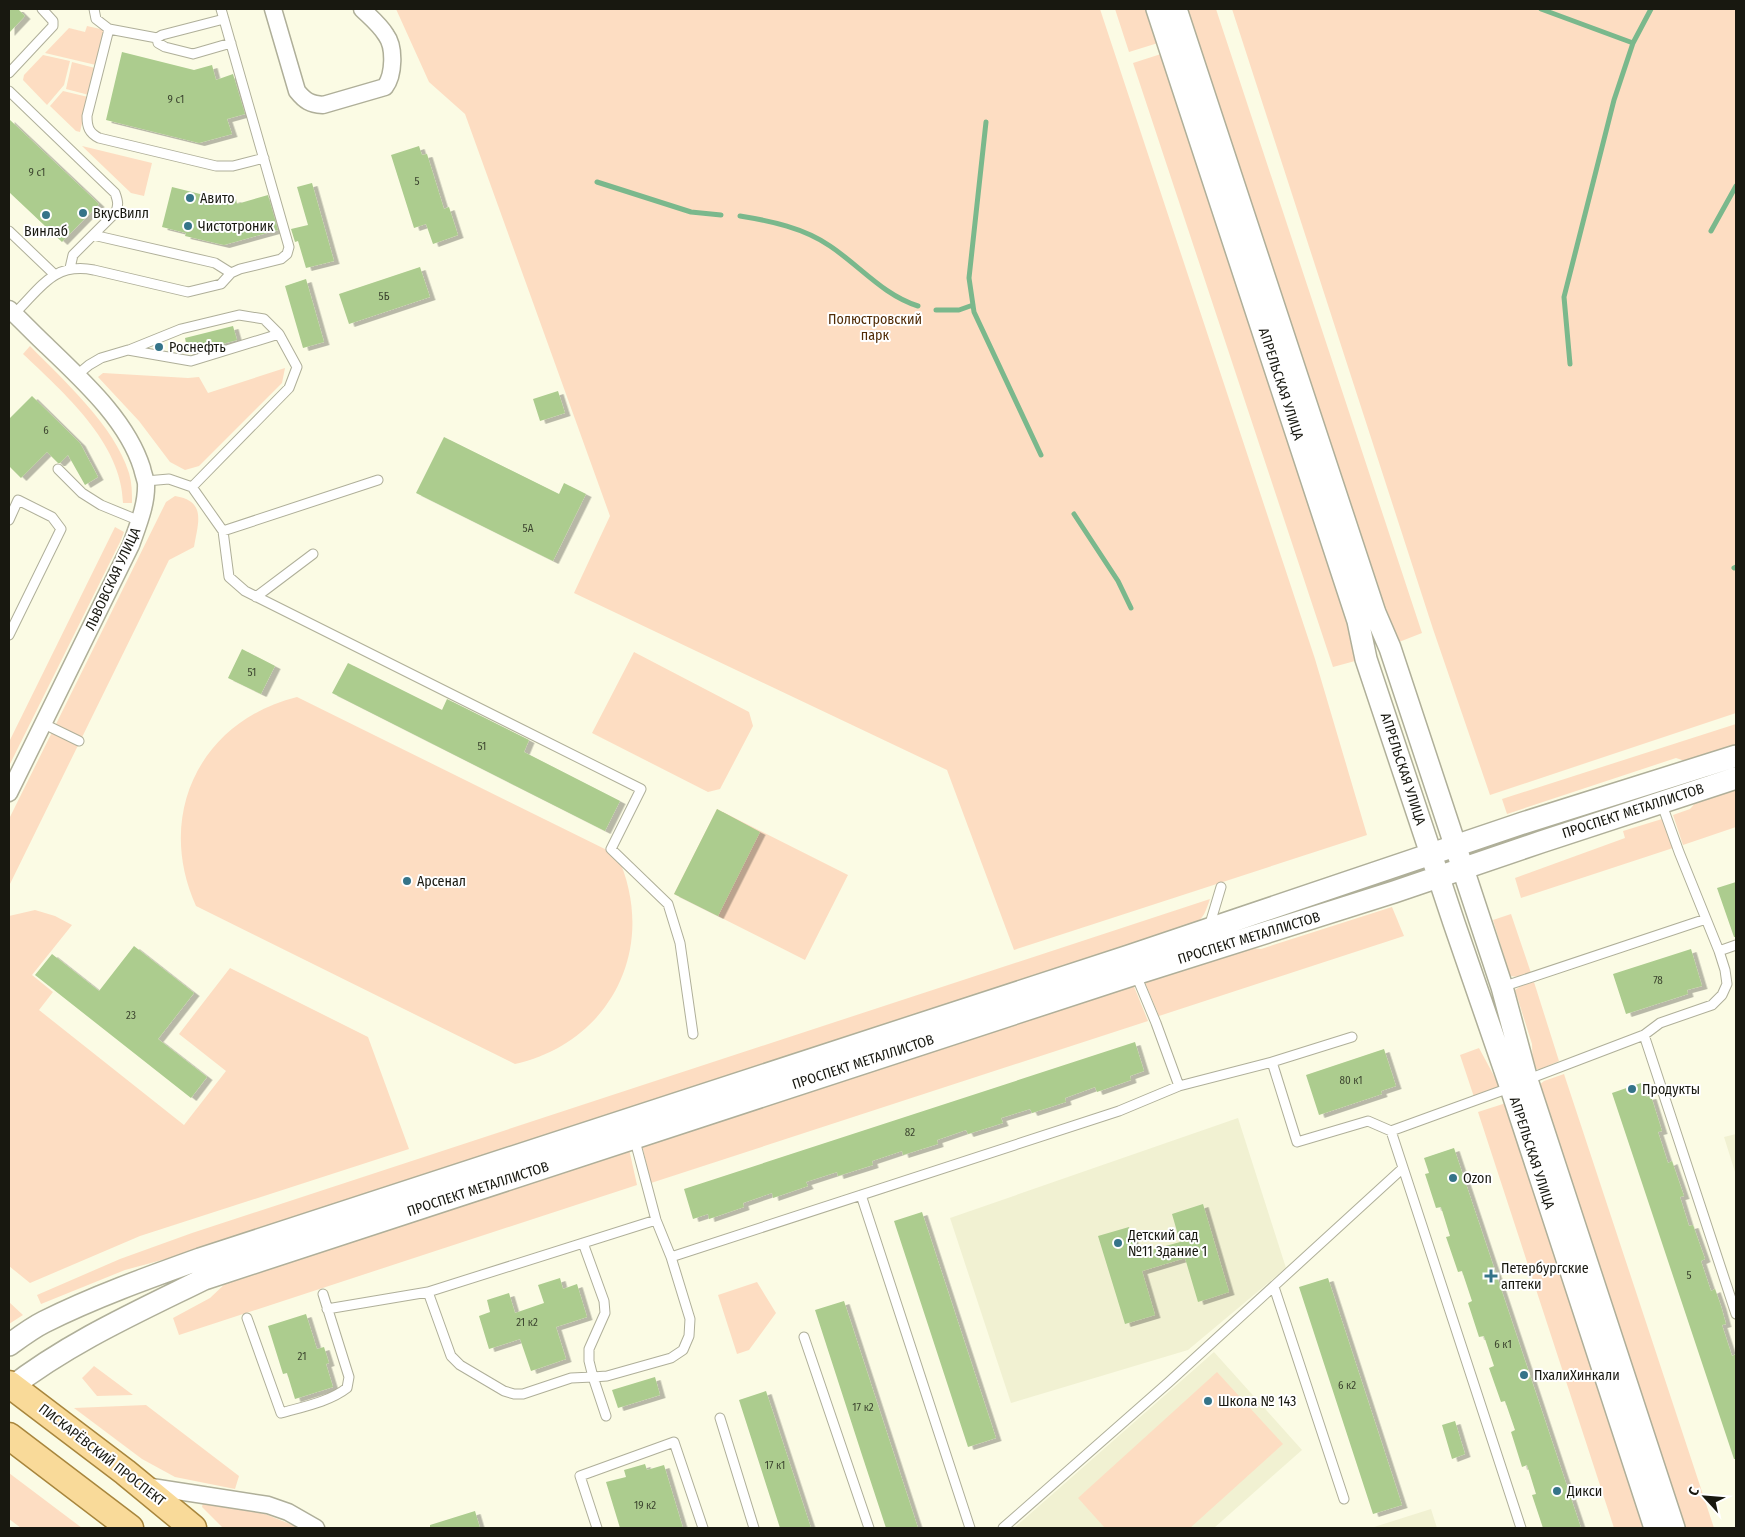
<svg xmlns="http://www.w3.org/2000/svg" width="1745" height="1537" viewBox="0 0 1745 1537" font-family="'Fira Sans Condensed',sans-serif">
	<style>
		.built { fill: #f1f1d2 }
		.green { fill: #fdddc2 }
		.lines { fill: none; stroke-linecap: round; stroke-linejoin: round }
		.stream { stroke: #7ab88c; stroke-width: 5 }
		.building { fill: #accc8e; filter: url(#shadow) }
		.service-casing { stroke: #afaf99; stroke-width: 11 }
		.minor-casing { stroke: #afaf99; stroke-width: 19 }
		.tertiary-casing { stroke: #afaf99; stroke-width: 24 }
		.primary-casing { stroke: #a8863d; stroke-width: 29 }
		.service { stroke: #fff; stroke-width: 9 }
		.minor { stroke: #fff; stroke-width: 16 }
		.tertiary { stroke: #fff; stroke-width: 21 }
		.primary { stroke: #f9da99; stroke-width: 26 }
		.poi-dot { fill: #357489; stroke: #fff; stroke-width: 2 }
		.labels { text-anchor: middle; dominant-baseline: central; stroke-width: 4; stroke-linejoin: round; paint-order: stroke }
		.number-label { font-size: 11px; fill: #3d4530 }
		.poi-label { font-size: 14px; fill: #181810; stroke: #fff; text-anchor: start }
		.park-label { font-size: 14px; fill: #512c06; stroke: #fff }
		.street-label { font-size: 14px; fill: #181810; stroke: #fff }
	</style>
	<defs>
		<filter id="shadow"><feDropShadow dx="5.5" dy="3" stdDeviation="0" flood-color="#0004"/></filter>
	</defs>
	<rect width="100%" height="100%" fill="#fbfbe4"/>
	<path class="built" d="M1238 1118 1286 1268 1188 1350 1011 1403 950 1218Z
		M1736 1134V1175L1724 1137Z
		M1214 1352 1302 1450 1214 1528H1014Z
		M1431 1509 1437 1528H1371Z"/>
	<path class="green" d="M396 9H1100L1315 659 1367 835 1014 950 947 770 574 593 610 516 465 114 429 82Z
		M1115 9H1147L1158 43 1129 52Z
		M1186 9H1216L1422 633 1399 642 1382 607Z
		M1232 9H1736V713L1490 795 1433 629Z
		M87 26 105 30 96 65 45 53 69 28 85 32Z
		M1161 54 1351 632 1355 661 1333 667 1133 63Z
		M43 55 70 61 64 85 47 105 23 80 24 75Z
		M72 62 95 68 89 95 66 89Z
		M63 91 88 97 80 132 76 131 50 106Z
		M82 146 152 163 144 196 131 193Z
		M30 346C64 381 114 425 129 473 132 483 132 493 132 503H123C122 443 63 392 23 354Z
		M285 368 282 383 199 466 185 470 170 462 139 421 98 377 103 373 188 378 199 377 208 393Z
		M175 496C207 501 198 523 194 547L169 560 9 886V819L166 502Z
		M115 527 124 532 121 540 9 766V742Z
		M634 652 749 712 753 726 720 789 708 792 592 733Z
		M297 697 617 855C659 946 612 1042 515 1064L196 906C155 815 200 721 297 697Z
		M1736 724V746L1688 762 1676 758 1507 814 1502 799Z
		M1736 785V827L1683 845 1673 815 1690 809 1697 801Z
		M717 809 848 875 805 960 674 894Z
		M1662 819 1673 848 1521 898 1515 878 1625 838 1623 831Z
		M1210 899C1206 910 1204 919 1193 925L199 1250 125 1270 41 1304 37 1295 120 1259 192 1233Z
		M1392 907 1404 936 1159 1016 1144 980 1245 947 1261 949Z
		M35 910 55 916 72 925 32 975 53 992 39 1010 184 1125 226 1071 179 1034 230 968 368 1037 409 1149 140 1236 30 1283 9 1266V916Z
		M1511 914 1531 973 1518 977 1510 976 1493 920Z
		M1534 982 1559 1061 1541 1069H1533L1532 1044 1515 990 1521 986Z
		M1133 984 1148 1021 651 1183 642 1145Z
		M1479 1048 1500 1087 1474 1097 1460 1055Z
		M1564 1074 1714 1528H1684L1538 1086 1544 1081Z
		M1506 1103 1646 1528H1614L1478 1112Z
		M629 1149 637 1185 179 1335 173 1318 210 1298 228 1281Z
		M757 1282 776 1313 749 1350 737 1354 718 1295Z
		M9 1302 23 1315 9 1324Z
		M94 1366 133 1395 97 1396 82 1378Z
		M1217 1372 1283 1444 1190 1528H1105L1078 1498Z
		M146 1405 239 1476 235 1489 175 1477 142 1459 74 1408Z
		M9 1473 82 1528H21L9 1519Z
		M205 1502 265 1514 300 1528H223L202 1507 203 1503Z"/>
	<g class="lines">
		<path class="stream" d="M1541 9 1633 43
			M986 122 969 278 974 312 1041 455
			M597 182 691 212 721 215
			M740 216C771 221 804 228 830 246 860 266 883 295 918 306
			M1711 231 1736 186
			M936 310H959L973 305
			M1570 364 1564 297 1614 100 1633 43 1651 9
			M1074 514 1118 581 1131 608
			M1734 568 1736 567"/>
	</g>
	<path class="building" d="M9 9H18L25 16 9 33Z
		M122 52 194 70 212 65 216 80 233 74 245 114 227 119 232 134 199 143 106 120Z
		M9 119 99 204 62 242 9 192Z
		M419 146 422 155 427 154 444 209 449 207 458 235 433 244 426 224 414 228 391 155Z
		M312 183 334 261 306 268 298 241 295 242 291 229 308 225 297 187Z
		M172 187 228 201 236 199 237 204 268 195 278 230 224 245 185 236 186 233 162 227Z
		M420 267 430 297 349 324 339 294Z
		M306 279 324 342 303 348 285 286Z
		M233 326 237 340 188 353 185 338Z
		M558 391 565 413 540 421 533 399Z
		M32 396 80 443 98 477 85 485 68 455 60 463H58L47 452 21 478 9 466V419Z
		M444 437 559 494 564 483 586 494 553 561 416 493Z
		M242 649 275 666 261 694 228 678Z
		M348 663 442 710 447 699 529 740 524 752 620 801 605 831 332 693Z
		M717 809 760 832 718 916 674 894Z
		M1736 882V937H1734L1717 888Z
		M134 946 194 993 158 1039 207 1077 191 1098 35 975 52 954 99 991Z
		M1691 949 1702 986 1687 990 1688 994 1626 1014 1613 974Z
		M1135 1042 1144 1071 1130 1076 1131 1080 1097 1092 1095 1087 1065 1098 1066 1102 1032 1113 1030 1109 1001 1118 1003 1123 968 1134 966 1130 937 1140 938 1144 903 1155 902 1151 872 1161 873 1165 838 1176 837 1172 806 1182 808 1186 773 1198 772 1193 743 1203 744 1207 709 1219 708 1214 693 1219 684 1189Z
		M1384 1049 1396 1086 1381 1091 1382 1094 1319 1115 1306 1075Z
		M1641 1083 1646 1097 1651 1096 1662 1131 1658 1132 1668 1163 1672 1161 1684 1196 1680 1197 1689 1226 1693 1225 1705 1259 1701 1261 1711 1291 1715 1289 1721 1306 1726 1324 1722 1325 1732 1356 1736 1354V1459H1734L1612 1093Z
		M1454 1148 1581 1528H1543L1532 1495 1536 1494 1527 1465 1522 1467 1511 1432 1515 1430 1505 1401 1501 1402 1489 1368 1494 1366 1484 1336 1479 1337 1468 1303 1472 1301 1462 1271 1458 1272 1446 1237 1450 1236 1441 1207 1436 1208 1425 1174 1429 1173 1424 1158Z
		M1203 1204 1229 1292 1198 1302 1185 1258 1142 1271 1155 1315 1125 1324 1098 1236 1129 1227 1137 1254 1180 1242 1172 1214Z
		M922 1212 996 1438 968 1447 894 1221Z
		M560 1278 563 1289 577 1284 587 1317 556 1327 566 1359 531 1371 520 1339 489 1349 479 1316 490 1312 487 1300 509 1293 515 1313 544 1303 538 1285Z
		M1328 1278 1402 1505 1373 1514 1299 1287Z
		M844 1301 918 1528H886L861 1452 815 1310Z
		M306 1314 317 1349 324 1347 329 1363 326 1364 333 1387 295 1399 287 1373 283 1374 268 1326Z
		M655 1377 660 1395 618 1408 612 1390Z
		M766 1391 811 1528H780L739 1400Z
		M1455 1421 1465 1454 1452 1459 1442 1425Z
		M645 1464 647 1470 664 1465 683 1528H620L606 1482 626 1477 624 1470Z
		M475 1511 480 1528H430V1525Z"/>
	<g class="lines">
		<defs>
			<path id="service" d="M94 9 96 19 109 29 157 38 162 35 224 19
				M109 29 87 116C87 127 89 133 99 138L216 166H233L264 158
				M157 38 158 43 165 47 193 54 231 43
				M9 73 53 26V21L42 9
				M9 91 115 193C118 201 119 206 115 213L73 255 70 268
				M9 231 54 274
				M93 235 215 263 231 273
				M14 314C41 288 53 262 94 270L188 292 221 284 231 273 240 269 281 259 287 254 289 247 221 9
				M129 350 181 329 239 315 264 319 279 334
				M77 375 89 365 101 358 128 350 191 361 279 334 297 367 289 388 192 487
				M58 469 82 493 101 505 140 521
				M146 481 169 479 192 487 223 531 229 577 245 591 641 789 611 849 668 904 680 943 693 1034
				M9 520 18 500 52 517 61 529 9 635
				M223 531 378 480
				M256 597 313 554
				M42 723 79 741
				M1209 927 1221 887
				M1719 951 1736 945
				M1136 975 1156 1023 1179 1086
				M1502 987 1706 919
				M1644 1035 1736 1314
				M1272 1062 1352 1037
				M1526 1080 1644 1035 1660 1023 1712 1005 1722 995 1727 984 1725 970 1719 951 1679 852 1661 802
				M1391 1131 1521 1528
				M861 1195 970 1528
				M583 1243 604 1301 605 1313 589 1349V1361L593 1377 607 1376 671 1358 683 1350 689 1336 690 1319 671 1257 656 1220 634 1137
				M671 1257 1119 1111 1179 1086 1272 1062 1297 1142 1368 1121 1391 1131 1512 1087
				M1274 1287 1344 1499
				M327 1309 428 1292
				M247 1318 281 1413C302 1407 329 1402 347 1388L349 1377 323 1294
				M804 1337 869 1528
				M606 1416 593 1377 571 1378 523 1394H514L504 1391 460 1365 451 1356 428 1292 656 1220
				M720 1418 754 1528
				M597 1528 580 1476 674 1442 703 1528
				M1003 1528 1169 1382 1403 1168"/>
			<path id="minor" d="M273 9 297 91C305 101 310 104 323 105L385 87C394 75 395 47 386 35 380 25 370 17 362 9
				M9 309C22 321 34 334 47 346 82 380 127 420 142 468 143 473 145 478 146 483 147 504 138 525 131 545L9 793
				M145 1486 268 1505 288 1512 316 1528"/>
			<path id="tertiary" d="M1157 9 1358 621 1366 659 1454 923 1511 1088 1655 1528
				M1176 9 1375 613 1390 648 1502 987 1527 1080 1674 1528
				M9 1345C20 1337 32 1328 44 1322 94 1297 147 1278 200 1259L1129 956 1523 823 1736 756
				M9 1389C68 1343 137 1312 204 1279L1135 974 1394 892 1541 842 1736 778"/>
			<path id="primary" d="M9 1384 125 1472 193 1528
				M9 1436 130 1528"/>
		</defs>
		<use href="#service" class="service-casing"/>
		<use href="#minor" class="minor-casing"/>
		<use href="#tertiary" class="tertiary-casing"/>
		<use href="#primary" class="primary-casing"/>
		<use href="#service" class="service"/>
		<use href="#minor" class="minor"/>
		<use href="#tertiary" class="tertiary"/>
		<use href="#primary" class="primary"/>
	</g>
	<g class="poi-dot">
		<circle cx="190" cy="198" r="5"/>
		<circle cx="83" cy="213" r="5"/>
		<circle cx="46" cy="215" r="5"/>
		<circle cx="188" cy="226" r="5"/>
		<circle cx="159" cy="347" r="5"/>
		<circle cx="407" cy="881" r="5"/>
		<circle cx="1632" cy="1089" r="5"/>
		<circle cx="1453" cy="1178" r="5"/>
		<circle cx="1118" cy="1243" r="5"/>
		<path d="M1488.5 1268.5h5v5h5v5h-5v5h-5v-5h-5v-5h5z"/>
		<circle cx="1524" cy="1375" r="5"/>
		<circle cx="1208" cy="1401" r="5"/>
		<circle cx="1557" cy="1491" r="5"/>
	</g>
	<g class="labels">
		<g class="number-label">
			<text x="176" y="99">9 с1</text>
			<text x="37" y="172">9 с1</text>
			<text x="417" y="181">5</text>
			<text x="384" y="296">5Б</text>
			<text x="46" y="430">6</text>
			<text x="528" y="528">5А</text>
			<text x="252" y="672">51</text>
			<text x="482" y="746">51</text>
			<text x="1658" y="980">78</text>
			<text x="131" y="1015">23</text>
			<text x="1351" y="1080">80 к1</text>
			<text x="910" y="1132">82</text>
			<text x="1689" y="1275">5</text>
			<text x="527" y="1322">21 к2</text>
			<text x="1503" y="1344">6 к1</text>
			<text x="302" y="1356">21</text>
			<text x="1347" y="1385">6 к2</text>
			<text x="863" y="1407">17 к2</text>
			<text x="775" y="1465">17 к1</text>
			<text x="645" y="1505">19 к2</text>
		</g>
		<g class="poi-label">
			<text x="200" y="198">Авито</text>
			<text x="93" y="213">ВкусВилл</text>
			<text x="198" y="226">Чистотроник</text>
			<text x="46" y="231" text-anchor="middle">Винлаб</text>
			<text x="169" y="347">Роснефть</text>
			<text x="417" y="881">Арсенал</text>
			<text x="1642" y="1089">Продукты</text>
			<text x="1463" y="1178">Ozon</text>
			<text x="1128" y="1235">Детский сад<tspan x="1128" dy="16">№11 Здание 1</tspan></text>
			<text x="1501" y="1268">Петербургские<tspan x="1501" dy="16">аптеки</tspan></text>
			<text x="1534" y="1375">ПхалиХинкали</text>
			<text x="1218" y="1401">Школа № 143</text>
			<text x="1567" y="1491">Дикси</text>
		</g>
		<g class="park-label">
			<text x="875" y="319">Полюстровский<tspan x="875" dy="16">парк</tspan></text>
		</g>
		<g class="street-label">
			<text transform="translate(1281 384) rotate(72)">АПРЕЛЬСКАЯ УЛИЦА</text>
			<text transform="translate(113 579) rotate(-65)">ЛЬВОВСКАЯ УЛИЦА</text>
			<text transform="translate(1403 769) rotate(72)">АПРЕЛЬСКАЯ УЛИЦА</text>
			<text transform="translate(1633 811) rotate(-18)">ПРОСПЕКТ МЕТАЛЛИСТОВ</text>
			<text transform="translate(1249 938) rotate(-17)">ПРОСПЕКТ МЕТАЛЛИСТОВ</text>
			<text transform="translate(863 1062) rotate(-18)">ПРОСПЕКТ МЕТАЛЛИСТОВ</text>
			<text transform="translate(1532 1153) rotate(72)">АПРЕЛЬСКАЯ УЛИЦА</text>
			<text transform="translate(478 1189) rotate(-18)">ПРОСПЕКТ МЕТАЛЛИСТОВ</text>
			<text transform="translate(102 1455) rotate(38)">ПИСКАРЁВСКИЙ ПРОСПЕКТ</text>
		</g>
	</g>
	<rect width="1745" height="1537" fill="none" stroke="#181810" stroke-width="20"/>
	<g transform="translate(1705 1497) rotate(296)" stroke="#ffffff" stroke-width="4" paint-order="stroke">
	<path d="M0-4L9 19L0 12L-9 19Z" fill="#181810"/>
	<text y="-8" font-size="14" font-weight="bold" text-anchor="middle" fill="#181810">С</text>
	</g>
</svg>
